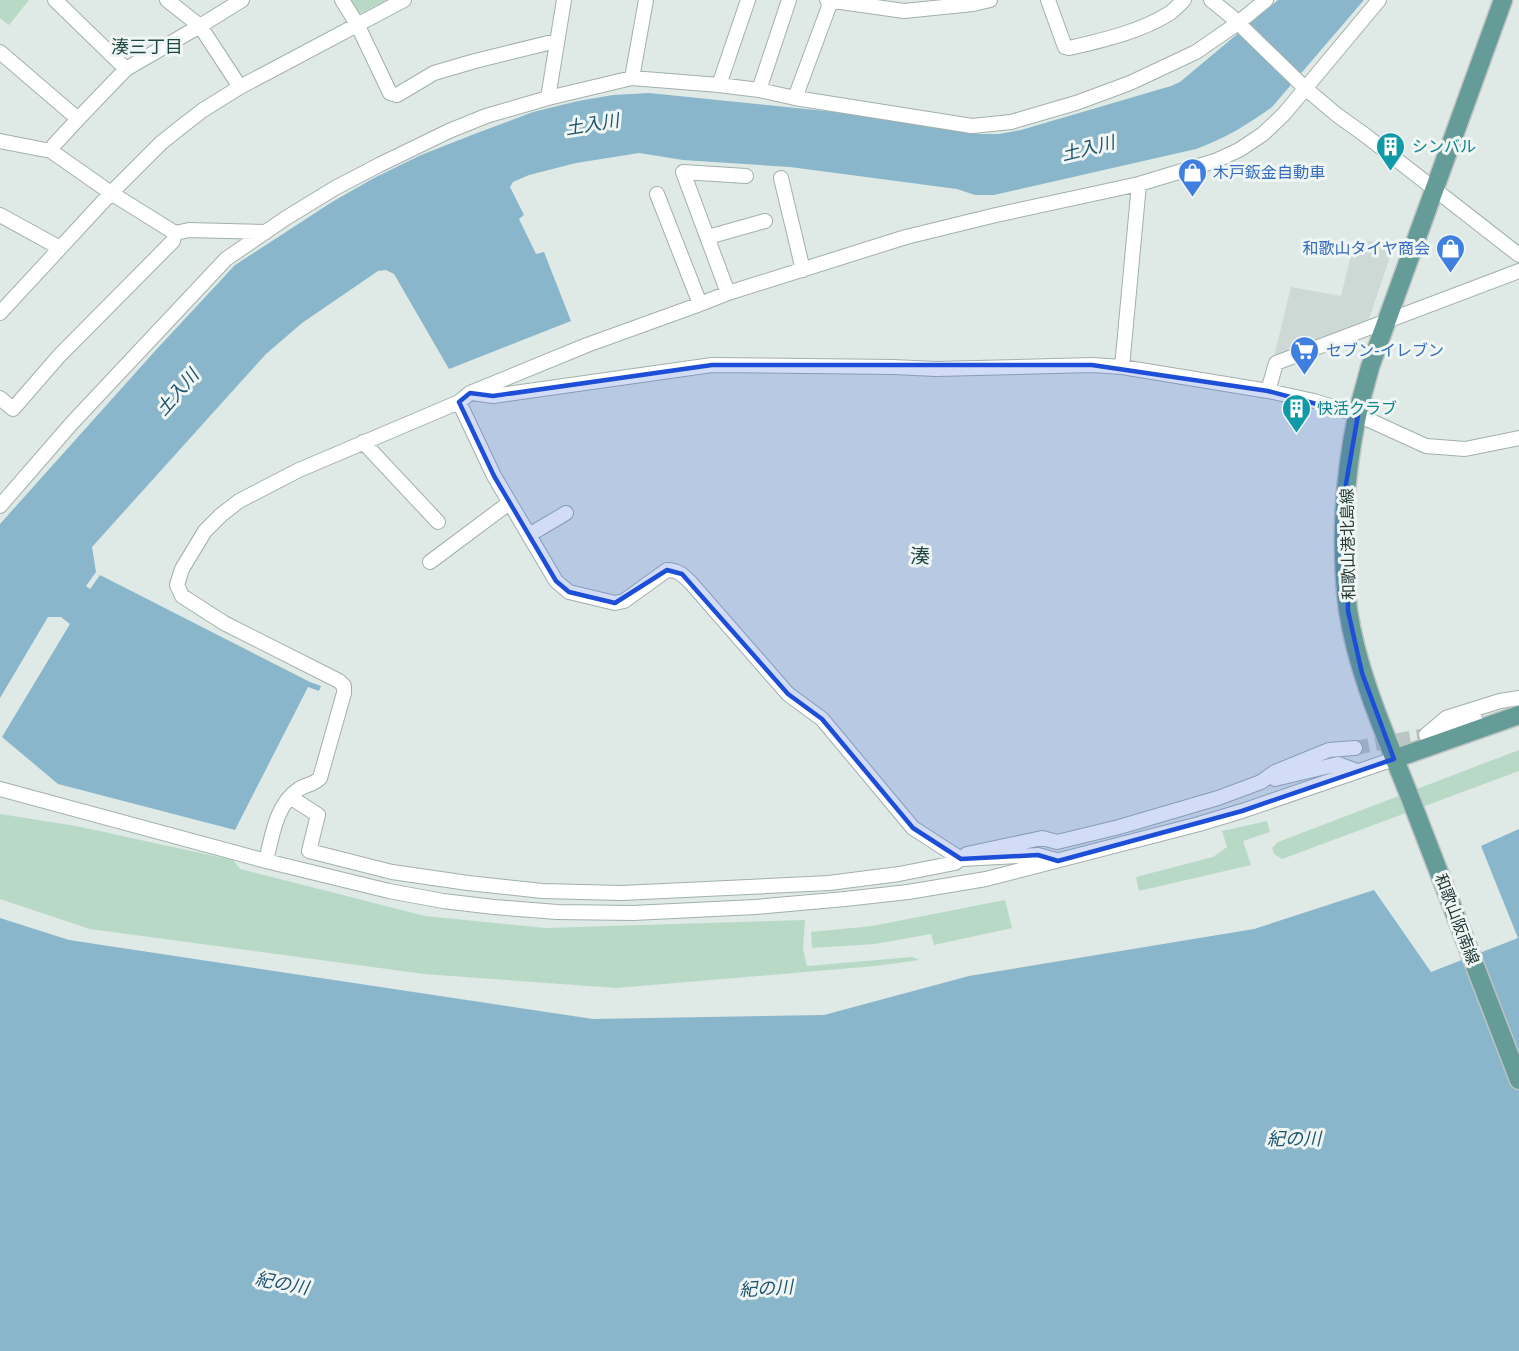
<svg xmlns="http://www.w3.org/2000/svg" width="1519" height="1351" viewBox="0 0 1519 1351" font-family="'Public Sans','Noto Sans JP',sans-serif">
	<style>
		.built { fill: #cdd9d5 }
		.green { fill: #b9d9c7 }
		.water { fill: #8ab6cb }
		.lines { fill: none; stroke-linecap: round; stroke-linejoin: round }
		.minor-tunnel { stroke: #b9c6c3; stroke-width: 14; stroke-dasharray: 14 7; stroke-linecap: butt }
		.minor-casing { stroke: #a2b0ad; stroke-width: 16 }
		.major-casing { stroke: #bcc3c2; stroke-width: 21 }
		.minor { stroke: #fff; stroke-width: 14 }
		.major { stroke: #669c97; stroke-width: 18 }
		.marked { fill: #1d4ed8; fill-opacity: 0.2; stroke: #1d4ed8; stroke-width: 4.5; stroke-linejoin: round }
		.labels { text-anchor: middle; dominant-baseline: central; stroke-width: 6; stroke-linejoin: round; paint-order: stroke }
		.culture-label { font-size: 16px; fill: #0d838f; stroke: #eff6f4; text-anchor: start }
		.shop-label { font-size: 16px; fill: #366cbe; stroke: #eff6f4; text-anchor: start }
		.street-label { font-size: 16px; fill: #213835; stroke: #eff6f4 }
		.neighbourhood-label { font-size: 18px; fill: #1f4845; stroke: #eff6f4 }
		.water-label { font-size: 18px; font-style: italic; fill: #20556f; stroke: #eff6f4 }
		.quarter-label { font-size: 20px; fill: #1f4845; stroke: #eff6f4 }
	</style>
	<rect width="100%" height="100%" fill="#dfe9e6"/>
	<path class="built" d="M1355 239 1394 245 1369 319 1274 357 1291 287 1341 296Z"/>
	<path class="green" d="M0 0H29L9 25 0 18Z
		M346 0H387L355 16Z
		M1519 750V771L1282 859 1274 854 1272 848 1278 842Z
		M0 814 76 826 233 860 240 869 425 916 545 928 805 920 803 949 807 966 912 957 919 960 876 966 616 988 424 974 90 929 0 899Z
		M1267 821 1270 832 1243 841 1251 865 1139 891 1136 877 1213 857 1227 847 1222 831Z
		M1005 900 1012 928 934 945 931 934 875 944 812 948 811 932 872 926Z"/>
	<path class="water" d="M1278 0H1364L1272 107C1249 124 1224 139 1196 149L994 195H975L957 189 790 167 683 160 639 153 576 163 529 175 513 182 510 187 524 215 519 219 536 254 544 252 571 321 449 369 394 274 386 270 378 271 302 323 266 354 92 547 96 572 86 586 90 589 100 575 310 682 321 686 319 691 308 687 235 830 58 784 2 737 70 624 61 617H48L0 698V524L155 351 235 265 332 202 374 178 421 155 477 133 533 112 578 101 613 95 649 93 854 114 979 134H999L1021 130 1171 86 1180 82Z
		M1519 829V1351H0V918L69 940 593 1019 824 1015 969 976 1254 929 1374 890 1431 972 1518 938 1481 846Z"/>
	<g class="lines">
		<path class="minor-tunnel" d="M1355 748 1426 735"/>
		<defs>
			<path id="minor" d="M55 0 126 69
				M342 0 357 24 390 93 397 95 434 73 475 61 548 43H557
				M564 0 548 98 632 78 719 85 759 90 795 98 972 126 1011 122 1076 103 1130 83 1162 68 1196 52 1238 23 1266 0
				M827 0 904 11 973 4 990 0
				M1048 0 1065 47 1069 48C1103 40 1140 32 1170 13 1175 9 1180 4 1184 0
				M1211 0 1232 17 1305 88 1337 115 1365 135 1519 255
				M0 52 78 119
				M632 78 646 0
				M719 85 748 0
				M240 87 200 26 242 0
				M759 90 789 0
				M795 98 831 1
				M0 141 51 151
				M781 178 803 270
				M657 194 700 304
				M0 215 60 248
				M175 233 189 230 266 232
				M708 237 765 221
				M728 293 683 172 746 176
				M0 313 111 193 161 143 181 127 203 110 240 87 404 0
				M1122 367 1139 184
				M1268 391 1276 363 1519 271
				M472 393 493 396 712 365 893 367 936 369 1092 365 1122 367 1268 391 1314 401 1358 415 1426 446 1465 449 1519 438
				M0 398 13 409 59 356 173 241 175 233 111 193 51 151 54 145 78 119 126 69 200 26 167 0
				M459 402 494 476 556 581 569 592 615 603 624 601 667 570C678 570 683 575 691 583L788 694 822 719 913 828 961 859 1038 855 1056 860
				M363 442 438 522
				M0 506 72 423 226 259 286 218 335 188 379 165 449 131 486 116 548 98
				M529 535 566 513
				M430 562 509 503
				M1426 735 1446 718 1500 701 1519 698
				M1439 743 1447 728 1475 718
				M1275 779 1338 764 1357 771
				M0 789 266 861 389 891 443 901 494 907 557 912 633 913 755 907 845 899 908 892 986 879 1199 824 1242 811 1394 759
				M290 797 318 815 309 851 392 872 468 883 542 891 622 893 829 883 899 874 955 863 967 854 1042 838 1057 842 1119 827 1218 798 1261 782 1275 772 1329 750 1355 748
				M266 861C272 836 276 804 299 789 306 784 314 785 320 778L344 693V686L339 681 224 623 182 596 177 585 182 569 205 531 221 515 239 501 299 470 459 402 470 393 587 345 695 306 728 293 906 237 996 215 1139 184 1215 161 1239 150 1263 134 1284 114 1379 0"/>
			<path id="major" d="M1503 0 1370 367C1366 383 1361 399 1357 416 1344 479 1340 546 1348 610 1358 676 1387 738 1411 800 1447 893 1483 986 1519 1080
				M1394 759 1519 715"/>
		</defs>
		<use href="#minor" class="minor-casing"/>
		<use href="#major" class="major-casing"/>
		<use href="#minor" class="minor"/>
		<use href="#major" class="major"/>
	</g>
	<path class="marked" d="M712 365H1092L1268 391 1358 415 1346 484 1348 611 1362 673 1394 759 1242 811 1058 861 1038 855 961 859 913 828 822 719 788 694 682 574 667 570 615 603 569 592 556 581 494 476 459 402 470 393 493 396Z"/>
	<defs>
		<symbol id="building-pin" viewBox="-11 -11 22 30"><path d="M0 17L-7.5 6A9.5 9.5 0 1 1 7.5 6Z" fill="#0f9aa8" stroke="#eff6f4"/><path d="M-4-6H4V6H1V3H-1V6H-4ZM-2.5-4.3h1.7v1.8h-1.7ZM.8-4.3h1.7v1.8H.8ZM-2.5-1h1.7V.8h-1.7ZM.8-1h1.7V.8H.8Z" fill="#fff"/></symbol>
		<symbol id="shop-pin" viewBox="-11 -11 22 30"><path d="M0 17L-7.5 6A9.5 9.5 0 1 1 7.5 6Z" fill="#3f7fe0" stroke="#eff6f4"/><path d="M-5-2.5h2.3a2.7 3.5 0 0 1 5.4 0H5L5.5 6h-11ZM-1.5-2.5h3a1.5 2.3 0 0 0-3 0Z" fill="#fff"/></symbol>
		<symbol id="supermarket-pin" viewBox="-11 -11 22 30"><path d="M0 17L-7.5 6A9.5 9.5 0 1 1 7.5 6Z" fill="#3f7fe0" stroke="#eff6f4"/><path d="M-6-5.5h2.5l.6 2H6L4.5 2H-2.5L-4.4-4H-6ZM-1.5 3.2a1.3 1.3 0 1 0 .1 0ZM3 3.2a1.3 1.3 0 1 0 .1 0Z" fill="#fff"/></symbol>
	</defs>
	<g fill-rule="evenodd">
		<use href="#building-pin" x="1374" y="130" width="33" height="45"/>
		<use href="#shop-pin" x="1176" y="156" width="33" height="45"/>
		<use href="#shop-pin" x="1434" y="232" width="33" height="45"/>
		<use href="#supermarket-pin" x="1288" y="334" width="33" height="45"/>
		<use href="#building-pin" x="1280" y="392" width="33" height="45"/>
	</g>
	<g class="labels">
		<g class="culture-label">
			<text x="1412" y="146">シンバル</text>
			<text x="1317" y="408">快活クラブ</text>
		</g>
		<g class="shop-label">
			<text x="1213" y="172">木戸鈑金自動車</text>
			<text x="1430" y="248" text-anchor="end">和歌山タイヤ商会</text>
			<text x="1326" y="350">セブン-イレブン</text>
		</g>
		<g class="street-label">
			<text transform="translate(1348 544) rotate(-91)">和歌山港北島線</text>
			<text transform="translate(1457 919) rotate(69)">和歌山阪南線</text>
		</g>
		<g class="neighbourhood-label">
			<text x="147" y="46">湊三丁目</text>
		</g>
		<g class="water-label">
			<text transform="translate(592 124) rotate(-9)">土入川</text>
			<text transform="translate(1088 148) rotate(-14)">土入川</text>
			<text transform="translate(177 392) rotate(-49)">土入川</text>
			<text x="1294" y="1138">紀の川</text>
			<text transform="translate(282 1283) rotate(11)">紀の川</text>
			<text transform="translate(766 1288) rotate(-3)">紀の川</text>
		</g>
		<g class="quarter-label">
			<text x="920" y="556">湊</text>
		</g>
	</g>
</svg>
